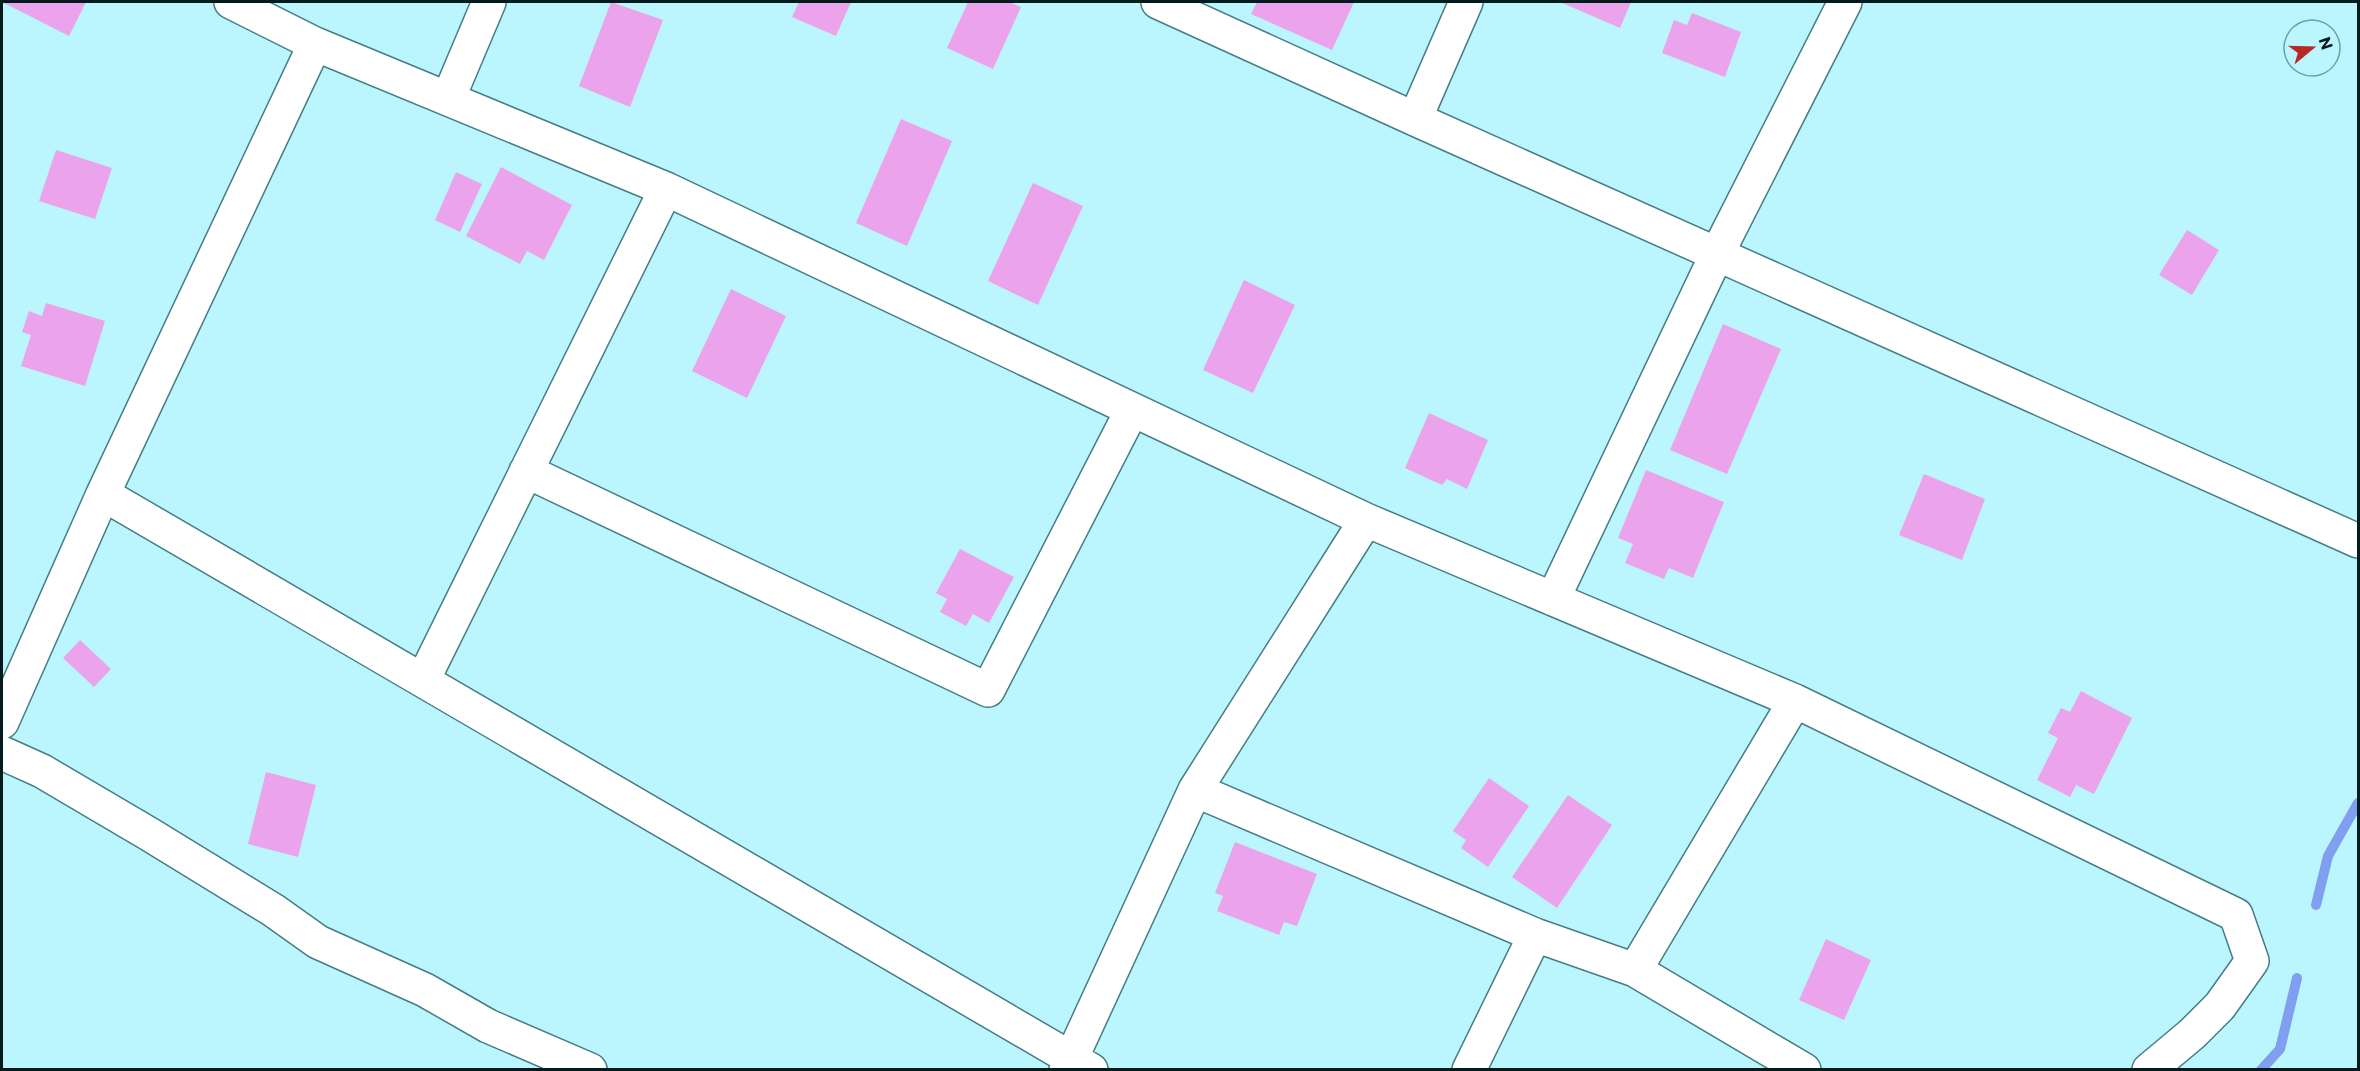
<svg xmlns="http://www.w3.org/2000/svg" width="2360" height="1071" viewBox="0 0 2360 1071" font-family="Commissioner,sans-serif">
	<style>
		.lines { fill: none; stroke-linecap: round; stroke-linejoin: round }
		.stream { stroke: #809ff0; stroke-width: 10 }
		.building { fill: #eba4eb }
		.street-casing { stroke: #457d85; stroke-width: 36 }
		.street { stroke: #fff; stroke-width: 33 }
	</style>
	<rect width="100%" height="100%" fill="#bbf6fe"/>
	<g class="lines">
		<path class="stream" d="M2316 905 2328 856 2358 803
			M2261 1070 2280 1049 2297 978"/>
	</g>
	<path class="building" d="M2 2H86L69 36Z
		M611 2 663 20 630 107 579 86Z
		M799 2H851L836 36 792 17Z
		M968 2H1009L1021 7 993 69 947 48Z
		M1257 2H1354L1332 50 1251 14Z
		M1560 2H1631L1620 28Z
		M1692 13 1741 32 1725 77 1662 53 1674 20 1687 25Z
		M901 119 952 141 907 246 856 223Z
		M56 150 112 168 95 219 39 201Z
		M501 167 572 205 544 260 527 251 520 264 466 236Z
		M456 172 482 184 460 232 435 220Z
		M1033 183 1083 206 1038 305 988 281Z
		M2187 230 2219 250 2192 295 2159 275Z
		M1244 280 1295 305 1253 393 1203 370Z
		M731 289 786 316 747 398 692 371Z
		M46 303 105 321 85 386 21 366 31 335 22 332 29 311 42 316Z
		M1723 324 1781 349 1727 474 1670 450Z
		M1429 413 1488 440 1467 489 1447 479 1442 485 1405 468Z
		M1646 470 1724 502 1693 578 1669 568 1664 579 1625 563 1633 544 1618 538Z
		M1924 474 1985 499 1962 560 1899 535Z
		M960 549 1014 577 989 623 973 614 966 626 940 612 947 599 936 593Z
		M80 640 111 669 94 687 63 658Z
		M2081 691 2132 718 2094 794 2076 785 2070 797 2037 780 2058 738 2048 733 2061 708 2070 712Z
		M266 772 316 785 298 857 248 844Z
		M1489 778 1529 806 1488 867 1461 848 1466 840 1453 831Z
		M1568 795 1612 825 1557 908 1512 877Z
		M1235 842 1317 874 1297 926 1284 922 1279 935 1217 911 1223 896 1215 893Z
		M1826 939 1871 960 1844 1020 1799 1000Z"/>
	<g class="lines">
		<defs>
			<path id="street" d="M231 2 315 44
				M1158 2 1415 119 2358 541
				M448 99 489 2
				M1415 119 1466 2
				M526 471 988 690 1132 410
				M1553 599 1717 254 1845 2
				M423 680 666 189
				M2 722 103 494
				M2 753 42 771 149 834 273 910 318 942 425 990 488 1026 590 1070
				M1195 790 1535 935 1469 1070
				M1535 935 1635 970 1795 701
				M1635 970 1804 1070
				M1066 1070 1195 790 1366 520
				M1091 1070 103 494 315 44 666 189 1366 520 1795 701 2236 915 2252 961 2220 1006 2192 1034 2149 1070"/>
		</defs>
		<use href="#street" class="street-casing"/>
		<use href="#street" class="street"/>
	</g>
	<rect width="2360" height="1071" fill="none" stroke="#041b1e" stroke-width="6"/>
	<g transform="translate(2312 48) rotate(71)"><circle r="28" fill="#bbf6fe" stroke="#729ea4" stroke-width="1.5"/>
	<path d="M0-4.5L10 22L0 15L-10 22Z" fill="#b82926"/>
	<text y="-9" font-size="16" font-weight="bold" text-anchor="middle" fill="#041b1e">N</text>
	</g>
</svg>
